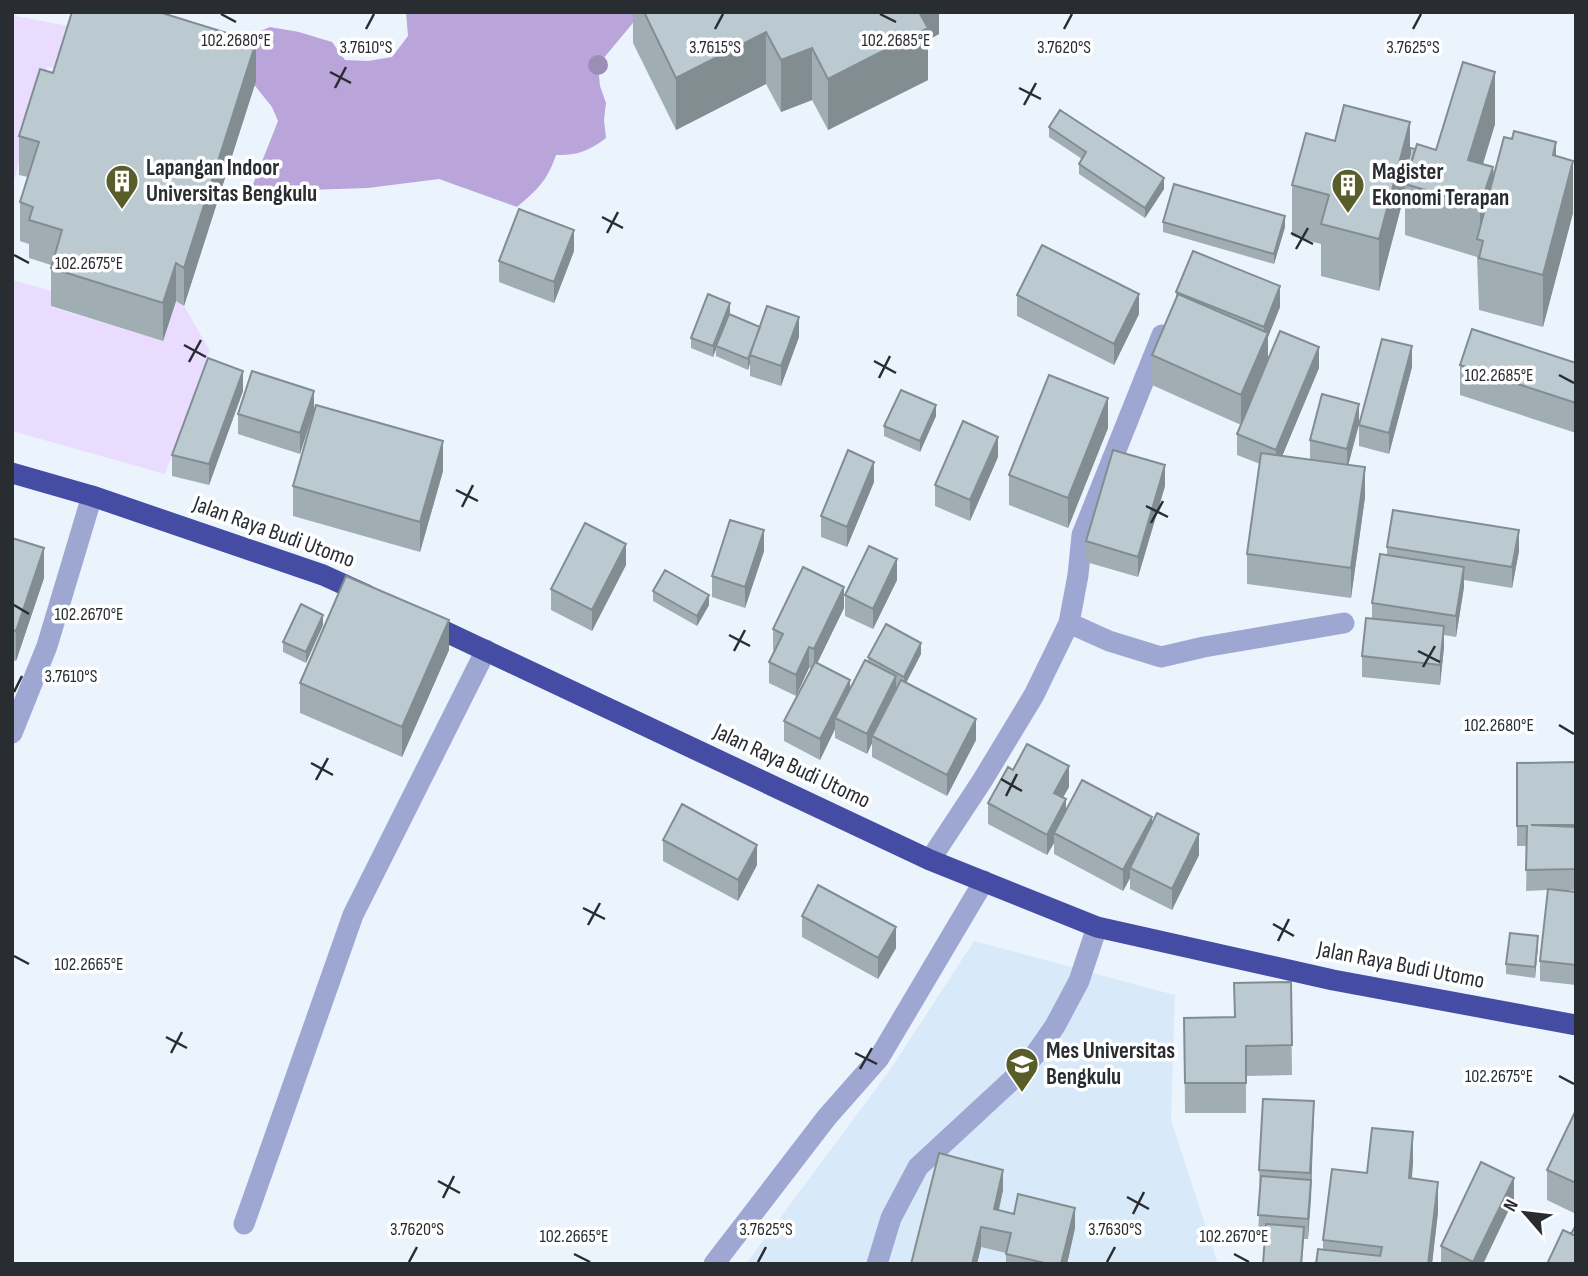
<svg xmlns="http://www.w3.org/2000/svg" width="1588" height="1276" viewBox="0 0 1588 1276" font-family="'Sofia Sans Condensed',sans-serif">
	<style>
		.built { fill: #d8e9fa }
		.green { fill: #e9dcff }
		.forest { fill: #baa5da }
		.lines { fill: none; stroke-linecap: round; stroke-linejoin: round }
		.minor { stroke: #9ea7d2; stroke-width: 21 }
		.highway { stroke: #444da3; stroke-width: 21 }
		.tree { fill: #9a8eb6 }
		.wall { fill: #a0aeb3 }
		.shaded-wall { fill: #828d92 }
		.building { fill: #bacad0; stroke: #828d92; stroke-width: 2 }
		.ticks { fill: none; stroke: #292d32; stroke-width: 2.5 }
		.labels { text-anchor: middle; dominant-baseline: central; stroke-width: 7; stroke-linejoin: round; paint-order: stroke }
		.poi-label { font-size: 23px; font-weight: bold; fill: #292d32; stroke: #fff; text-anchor: start }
		.street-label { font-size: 23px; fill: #292d32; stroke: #fff }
		.ticks-label { font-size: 18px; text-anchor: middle; fill: #292d32; stroke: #fff; stroke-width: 7; stroke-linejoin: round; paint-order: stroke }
	</style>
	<rect width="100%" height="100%" fill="#ebf4fd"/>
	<path class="built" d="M974 941 1175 995 1171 1120 1218 1264H746L892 1067Z"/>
	<path class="green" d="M12 12 16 16 99 32 67 70 47 67 12 187Z
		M12 280 55 292 51 307 163 341 176 301 184 306 210 351 165 474 12 431Z"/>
	<path class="forest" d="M406 12H642L598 65 600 86 606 103 604 120 606 138C591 150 576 156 556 155 547 181 538 189 517 207L439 179 368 188 250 192 278 121 272 107 233 58 239 40 270 27 299 32 332 42 345 60 368 61 392 57 408 36Z"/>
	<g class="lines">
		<path class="minor" d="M1069 623 1109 641 1161 657 1204 647 1344 623
			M12 733 47 646 92 496
			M930 860 982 781 1034 695 1069 623 1078 575 1082 535 1162 335
			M244 1224 353 915 486 650
			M714 1264 827 1117 879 1058 984 881
			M877 1264 891 1218 918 1167 1012 1080 1034 1056 1055 1026 1079 981 1097 927"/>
		<path class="highway" d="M12 473 92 496 323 575 367 595
			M425 622 930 860 1097 927 1333 980 1576 1025"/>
	</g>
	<circle class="tree" cx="598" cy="65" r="10"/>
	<path class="wall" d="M633 12H939V34L928 40V80L828 130 812 100 781 112 766 84 676 130 633 43Z
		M53 73 256 81 184 306 176 301 163 341 51 306V265L29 258V244L20 241V202L28 177 19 175V136Z
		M1495 124 1483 164 1495 171 1556 156 1573 213 1543 327 1479 310 1477 257 1405 235V192L1379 291 1321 276V244L1292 236V185L1335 141 1410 147 1415 149 1436 150Z
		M1049 127 1164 189 1145 218 1079 174V164L1082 159 1049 137Z
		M1163 222 1285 227 1274 264 1163 232Z
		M574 251 554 303 499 282V261Z
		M1176 292 1280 307 1268 337V360L1319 368 1282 456 1310 460V440L1359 424 1412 367 1389 454 1359 446V425L1348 465 1365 497 1351 598 1247 584V554L1260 464 1237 455V434L1241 425 1152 385V355L1176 299Z
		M1017 295 1139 314 1114 365 1017 316Z
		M730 314V315L760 327 799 337 781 386 750 376V363L748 370 716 356V349L713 357 691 348V338Z
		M1576 363V433L1460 395V365Z
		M243 391 209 485 172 476V455Z
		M314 391 300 454 238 434V414Z
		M936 416 920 452 884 436V426Z
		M1108 428 1068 528 1009 505V475Z
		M998 457 970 521 935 506V485Z
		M443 471 420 552 293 516V486Z
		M874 482 847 547 821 537V516Z
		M1165 486 1138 577 1086 562V541Z
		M12 538 44 578 16 661 12 660Z
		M1387 547 1519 551 1512 588 1464 580V587L1456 637 1444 635V647L1440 685 1362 677V656L1372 619V603L1387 555Z
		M764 551 745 608 712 597V576Z
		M626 565 592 631 551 610V589Z
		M897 580 873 629 845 616V595Z
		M653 591 709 605 697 626 653 601Z
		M844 608 817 663 850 690 868 661V657L921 654 906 683 976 740 947 796 872 757V743L867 754 835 738V729L820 760 784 741V721L811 668H809L796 696 769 683V662L775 651 773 650V629Z
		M323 625 306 663 283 652V642Z
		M449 650 402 757 300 713V683Z
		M1576 762V890H1557L1576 892V985L1540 981V961L1548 890 1526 891 1527 846H1517V763Z
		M1013 770 1069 787 1063 797 1066 810 1152 825 1199 855 1172 910 1130 889V878L1123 891 1054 854V843L1047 855 988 824V803Z
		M663 840 757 865 738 901 663 861Z
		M802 916 896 948 878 979 802 937Z
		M1538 946 1535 978 1506 974V964Z
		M1291 982 1292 1075 1246 1076V1113H1185L1184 1018 1234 1017V983Z
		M1576 1110V1214L1547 1200V1170Z
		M1314 1122 1308 1239H1304L1302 1264H1263L1265 1237 1258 1236 1260 1191 1259 1170Z
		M1413 1162 1412 1178 1438 1212 1432 1264 1323 1249V1240Z
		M1003 1190 999 1210 1075 1228 1067 1264H1006V1253L981 1247 977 1264H911Z
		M1514 1199 1483 1264H1441V1246Z"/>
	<path class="shaded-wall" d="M910 12H939V34L928 40V80L828 130V79Z
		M766 32V84L676 130V78Z
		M256 42V81L184 306V268Z
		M812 48V100L781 112V60Z
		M1495 72V124L1475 190 1468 160Z
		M1410 122V171L1405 170V192L1379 291V239Z
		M1556 142V194L1553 155Z
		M1573 161V213L1543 327V275Z
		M1493 167V219L1483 241 1480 240V206Z
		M1164 178V189L1145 218V208Z
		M1285 216V227L1274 264V254Z
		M574 230V251L554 303V282Z
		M176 263V301L163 341V303Z
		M1280 286V307L1268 337V363L1241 425V395L1264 343V327Z
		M1139 294V314L1114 365V344Z
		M730 303V314L717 346H716V349L713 357V346Z
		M799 317V337L781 386V366Z
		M760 328 750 355V363L748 370V359Z
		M1412 346V367L1389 454V433Z
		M1319 347V368L1276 471V450Z
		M243 371V391L209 485V464Z
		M314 391V411L300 454V433Z
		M1108 398V428L1068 528V498Z
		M1359 404V424L1347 470V449Z
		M936 405V416L920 452V441Z
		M998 437V457L970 521V500Z
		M443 441V471L420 552V522Z
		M874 462V482L847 547V527Z
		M1165 465V486L1138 577V557Z
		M1365 467V497L1351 598V568Z
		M764 530V551L745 608V587Z
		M1519 530V551L1512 588V567Z
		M626 544V565L592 631V610Z
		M44 548V578L16 661V631Z
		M897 559V580L873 629V609Z
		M1464 567V587L1456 637V616Z
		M844 587V608L814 670V649Z
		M709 595V605L697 626V616Z
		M323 615V625L306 663V652Z
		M449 620V650L402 757V727Z
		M1444 626V647L1440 685V665Z
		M921 643V654L904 687V677Z
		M809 647V668L796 696V675Z
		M896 676V697L872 736V743L867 754V734Z
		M850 680V701L835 718V729L820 760V739Z
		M976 719V740L947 796V775Z
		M1069 766V787L1054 813V793Z
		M1066 799V820L1054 833V843L1047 855V835Z
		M1152 817V838L1130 868V878L1123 891V870Z
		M1199 834V855L1172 910V889Z
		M757 845V865L738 901V880Z
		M896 927V948L878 979V958Z
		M1538 936V946L1535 978V967Z
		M1314 1101 1311 1200 1308 1239V1219Z
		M1413 1132V1162L1409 1208V1178Z
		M1003 1170V1190L994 1230V1209Z
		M1514 1178V1199L1483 1264H1473Z
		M1438 1182V1212L1432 1264H1428Z
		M1075 1208V1228L1067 1264H1061Z
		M981 1227V1247L977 1264H972Z"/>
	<path class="building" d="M72 12H159L256 42 184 268 176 263 163 303 51 268 62 230 29 220 33 207 20 202 39 142 19 136 40 69 53 73Z
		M644 12H919L928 28 828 79 812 48 781 60 766 32 676 78Z
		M1463 62 1495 72 1468 160 1493 167 1480 206 1405 184 1417 144 1436 150Z
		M1344 105 1410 122 1379 239 1321 224 1329 195 1292 185 1306 133 1335 141Z
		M1060 110 1164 178 1145 208 1079 164 1086 152 1049 127Z
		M1514 131 1556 142 1553 155 1573 161 1543 275 1479 258 1483 241 1477 239 1504 137 1512 139Z
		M1410 148 1415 149 1409 171 1405 170 1410 154Z
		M1174 184 1285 216 1274 254 1163 222Z
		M519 209 574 230 554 282 499 261Z
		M1042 245 1139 294 1114 344 1017 295Z
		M1193 251 1280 286 1264 327 1176 292Z
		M708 294 730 303 713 346 691 338Z
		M1178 294 1268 333 1241 395 1152 355Z
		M767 306 799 317 781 366 750 355Z
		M729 314 760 327 748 359 716 346Z
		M1472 329 1576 363V403L1460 365Z
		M1280 331 1319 347 1276 450 1237 434Z
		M1382 339 1412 346 1389 433 1359 425Z
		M208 358 243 371 209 464 172 455Z
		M252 371 314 391 300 433 238 414Z
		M1049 375 1108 398 1068 498 1009 475Z
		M901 390 936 405 920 441 884 426Z
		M1322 394 1359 404 1347 449 1310 440Z
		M316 405 443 441 420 522 293 486Z
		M963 421 998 437 970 500 935 485Z
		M848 450 874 462 847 527 821 516Z
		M1113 450 1165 465 1138 557 1086 541Z
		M1261 453 1365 467 1351 568 1247 554Z
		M1393 510 1519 530 1512 567 1387 547Z
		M730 520 764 530 745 587 712 576Z
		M585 523 626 544 592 610 551 589Z
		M12 538 44 548 16 631 12 630Z
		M869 546 897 559 873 609 845 595Z
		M1380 554 1464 567 1456 616 1372 603Z
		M803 567 844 587 814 649 809 647 796 675 769 662 783 634 773 629Z
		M665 570 709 595 697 616 653 591Z
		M346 576 449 620 402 727 300 683Z
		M301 604 323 615 306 652 283 642Z
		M1366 618 1444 626 1440 665 1362 656Z
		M886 624 921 643 904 677 868 657Z
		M865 660 896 676 867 734 835 718Z
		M815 662 850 680 820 739 784 721Z
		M901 680 976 719 947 775 872 736Z
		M1027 744 1069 766 1054 793 1066 799 1047 835 988 803 1008 767 1013 770Z
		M1576 762V825H1531L1576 827V869L1526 870 1527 826H1517V763Z
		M1082 780 1152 817 1123 870 1054 833Z
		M682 804 757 845 738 880 663 840Z
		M1157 813 1199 834 1172 889 1130 868Z
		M818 885 896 927 878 958 802 916Z
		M1548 889 1576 892V965L1540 961Z
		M1510 933 1538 936 1535 967 1506 964Z
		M1291 982 1292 1045 1246 1046V1083H1185L1184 1018 1235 1017 1234 983Z
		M1263 1099 1314 1101 1310 1173 1259 1170Z
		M1576 1110V1183L1547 1170Z
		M1372 1128 1413 1132 1409 1178 1438 1182 1428 1264H1316L1318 1249 1380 1256 1382 1247 1323 1240 1332 1169 1367 1173Z
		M939 1153 1003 1170 994 1209 1014 1214 1018 1194 1075 1208 1061 1264H1049L1006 1254 1011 1233 981 1227 972 1264H911Z
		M1481 1162 1514 1178 1473 1262 1441 1246Z
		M1261 1176 1311 1180 1308 1219 1258 1215Z
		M1266 1224 1304 1227 1301 1264H1263Z
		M1576 1225V1236L1571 1234Z
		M1563 1230 1576 1236V1264H1547Z"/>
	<path class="ticks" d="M221 14 236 22M880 14 896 22M366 29 374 14M715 29 723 14M1064 29 1072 14M1413 29 1421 14M330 72 351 83M335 88 346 67M1019 88 1041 99M1024 105 1036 83M602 217 623 228M607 233 618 212M1291 233 1313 244M1296 249 1308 228M14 255 29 263M184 345 206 357M874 361 896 373M189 362 201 340M1559 375 1574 383M879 378 890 356M456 490 478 501M1146 506 1168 517M462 507 473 485M1151 523 1163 501M14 605 29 614M729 635 750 646M734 651 745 630M1418 651 1440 662M1423 667 1435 646M14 692 22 676M1559 725 1574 734M311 763 333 775M1001 779 1022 791M316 780 328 758M1006 796 1017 774M583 908 605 919M1273 924 1294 936M588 925 600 903M1278 941 1289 919M14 956 29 964M166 1037 187 1048M171 1053 182 1032M855 1053 877 1064M860 1069 872 1048M1559 1076 1574 1084M438 1181 460 1193M1127 1197 1149 1209M443 1198 454 1176M1133 1214 1144 1192M574 1254 590 1262M1234 1254 1249 1262M409 1262 417 1247M758 1262 766 1247M1107 1262 1115 1247"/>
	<defs>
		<symbol id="building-pin" viewBox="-11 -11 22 30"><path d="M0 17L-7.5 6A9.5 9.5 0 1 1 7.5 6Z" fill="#585d2a" stroke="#fff"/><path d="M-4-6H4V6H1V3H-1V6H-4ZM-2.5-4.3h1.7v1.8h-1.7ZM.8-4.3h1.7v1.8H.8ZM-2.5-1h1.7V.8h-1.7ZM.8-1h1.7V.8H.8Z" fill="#fff"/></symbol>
		<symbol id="university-pin" viewBox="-11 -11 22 30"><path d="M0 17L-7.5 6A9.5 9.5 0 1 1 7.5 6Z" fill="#585d2a" stroke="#fff"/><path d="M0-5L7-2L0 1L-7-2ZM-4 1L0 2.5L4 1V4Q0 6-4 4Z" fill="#fff"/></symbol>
	</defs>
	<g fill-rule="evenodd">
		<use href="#building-pin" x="103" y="162" width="38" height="52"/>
		<use href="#building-pin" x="1329" y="166" width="38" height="52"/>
		<use href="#university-pin" x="1003" y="1045" width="38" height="52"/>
	</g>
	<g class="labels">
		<g class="poi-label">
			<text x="146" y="168">Lapangan Indoor<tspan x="146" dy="26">Universitas Bengkulu</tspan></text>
			<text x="1372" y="172">Magister<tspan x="1372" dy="26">Ekonomi Terapan</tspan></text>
			<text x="1046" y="1051">Mes Universitas<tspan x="1046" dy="26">Bengkulu</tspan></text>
		</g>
		<g class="street-label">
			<text transform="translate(274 532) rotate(20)">Jalan Raya Budi Utomo</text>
			<text transform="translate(792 766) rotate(25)">Jalan Raya Budi Utomo</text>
			<text transform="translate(1401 965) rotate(11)">Jalan Raya Budi Utomo</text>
		</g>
	</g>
	<g class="ticks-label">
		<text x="236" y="46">102.2680°E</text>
		<text x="896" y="46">102.2685°E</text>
		<text x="366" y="53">3.7610°S</text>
		<text x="715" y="53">3.7615°S</text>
		<text x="1064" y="53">3.7620°S</text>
		<text x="1413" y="53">3.7625°S</text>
		<text x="89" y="269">102.2675°E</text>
		<text x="1499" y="381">102.2685°E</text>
		<text x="89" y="620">102.2670°E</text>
		<text x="71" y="682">3.7610°S</text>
		<text x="1499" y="731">102.2680°E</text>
		<text x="89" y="970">102.2665°E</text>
		<text x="1499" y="1082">102.2675°E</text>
		<text x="417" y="1235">3.7620°S</text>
		<text x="766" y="1235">3.7625°S</text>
		<text x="1115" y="1235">3.7630°S</text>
		<text x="574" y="1242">102.2665°E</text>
		<text x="1234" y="1242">102.2670°E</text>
	</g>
	<rect width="1588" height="1276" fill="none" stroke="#292d32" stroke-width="28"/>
	<g transform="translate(1525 1213) rotate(298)" stroke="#ffffff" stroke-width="5" paint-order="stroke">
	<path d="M0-5L12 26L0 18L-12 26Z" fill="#292d32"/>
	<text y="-10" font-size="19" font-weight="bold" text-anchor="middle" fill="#292d32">N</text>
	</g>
</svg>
